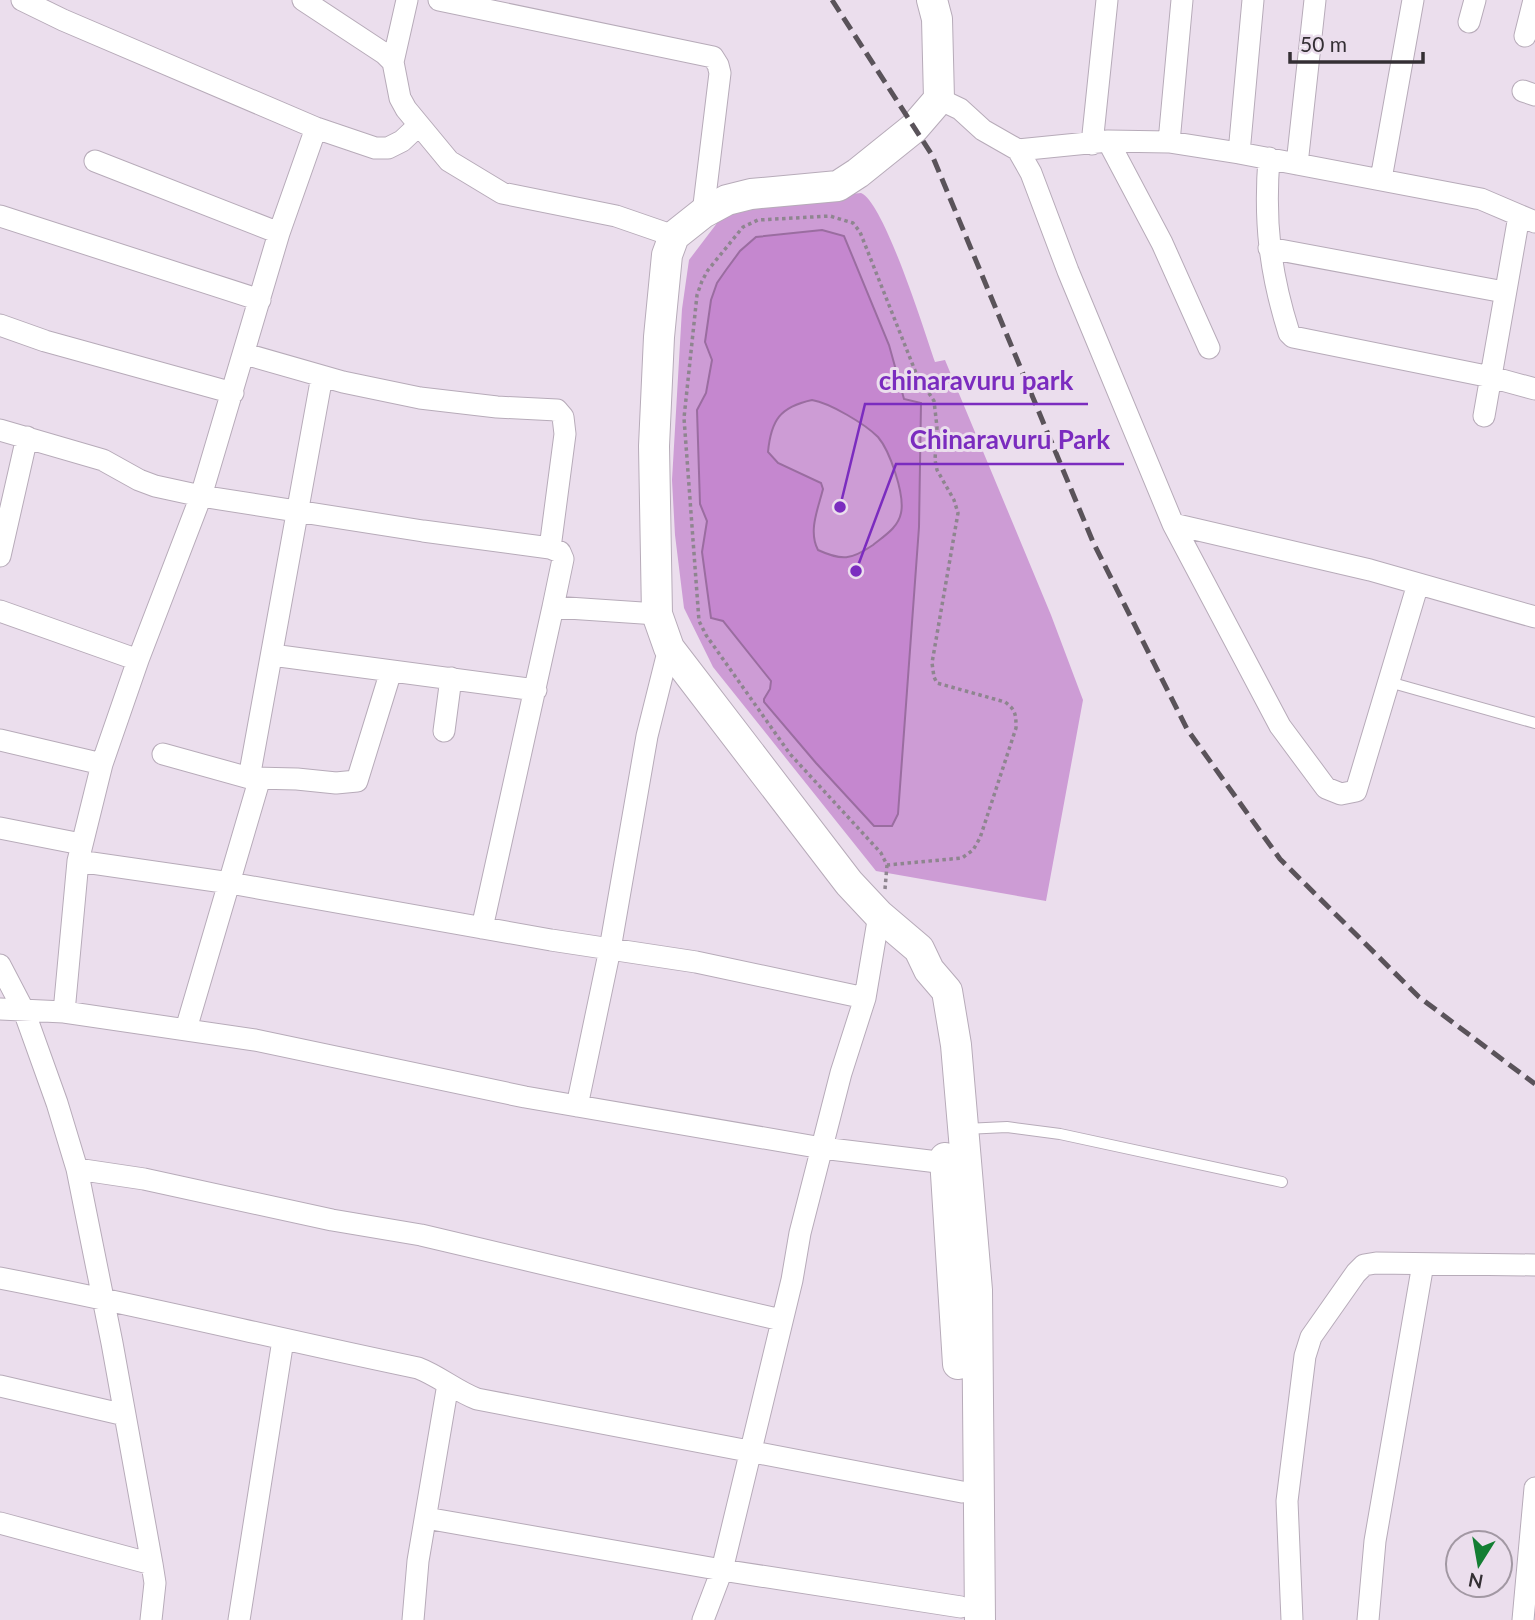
<svg xmlns="http://www.w3.org/2000/svg" width="1535" height="1620" viewBox="0 0 1535 1620" font-family="Lato,sans-serif">
	<style>
		.green { fill: #cd9cd5 }
		.water { fill: #c587cf; stroke: #9a6da0; stroke-width: 2; fill-rule: evenodd }
		.lines { fill: none; stroke-linecap: round; stroke-linejoin: round }
		.lane-casing { stroke: #b7abb9; stroke-width: 12 }
		.street-casing { stroke: #b7abb9; stroke-width: 23 }
		.secondary-casing { stroke: #b7abb9; stroke-width: 32 }
		.path { stroke: #8e858f; stroke-width: 3.5; stroke-dasharray: 3.5 3.5; stroke-linecap: butt }
		.lane { stroke: #fff; stroke-width: 10 }
		.street { stroke: #fff; stroke-width: 21 }
		.secondary { stroke: #fff; stroke-width: 30 }
		.rail { stroke: #5a535a; stroke-width: 5; stroke-dasharray: 14 7; stroke-linecap: butt }
		.leader { fill: none; stroke: #7b2cbf; stroke-width: 2.5 }
		.callout-dot { fill: #7b2cbf; stroke: #ebdeed; stroke-width: 2.5 }
		.callout-label { font-size: 26px; text-anchor: middle; font-weight: bold; fill: #7b2cbf; stroke: #ebdeed; stroke-width: 6; stroke-linejoin: round; paint-order: stroke }
	</style>
	<rect width="100%" height="100%" fill="#ebdeed"/>
	<path class="green" d="M861 193C884 202 925 333 935 362L945 360 1051 615 1083 700 1046 901 876 871 713 667 684 608 675 535 672 480 682 309 689 260 730 206Z"/>
	<path class="water" d="M822 230 844 236 889 345 904 399 921 403 919 527 898 814 892 826H874L816 763 764 702V699L770 689 771 681 723 621 711 618 702 552 707 521 700 504 697 410 706 393 712 360 705 342 711 300 717 283 726 270 740 251 756 237ZM812 400C830 403 865 424 878 437 890 451 905 495 901 513 898 528 884 536 873 545 851 560 842 561 818 550 808 531 818 509 823 489L821 483 778 463 768 452C771 420 780 407 812 400Z"/>
	<g class="lines">
		<defs>
			<path id="lane" d="M1389 682 1535 723
				M965 1129 1007 1127 1060 1134 1282 1182"/>
			<path id="street" d="M22 0 63 20 316 128 375 148H388L402 141 419 125
				M303 0 385 54 393 62 400 98 406 109 449 161 502 193 616 216 674 236
				M439 0 713 57 718 65 720 73 703 213
				M1469 22 1475 0
				M1525 36 1534 0
				M393 62 407 0
				M1523 91 1535 95
				M939 99 960 109 983 130 1018 150 1108 141 1169 142 1239 153 1481 199 1535 222
				M1108 141 1162 243 1209 348
				M1169 142 1182 0
				M1092 144 1107 0
				M1018 150 1031 173 1068 271 1173 524 1370 570 1535 617
				M1239 153 1253 0
				M1269 158C1264 222 1270 273 1289 333L1293 337 1491 377 1535 389
				M95 161 279 233
				M1297 164 1315 0
				M1381 179 1413 0
				M0 216 260 300
				M1269 248 1504 292
				M0 325 45 341 233 393
				M245 354 343 382 420 398 497 407 557 410 563 417 565 434 550 548
				M322 376 249 778 297 779 336 783 357 781 391 671
				M1484 416 1519 216
				M0 430 103 460 139 480 155 486 201 496 423 531 550 548 560 552 563 559 553 607 657 614
				M1173 524 1280 726 1326 788 1341 794 1356 791 1418 584
				M0 556 27 437
				M0 611 138 660
				M272 655 536 690
				M444 731 451 678
				M0 740 102 764
				M163 754 260 781
				M0 828 81 844
				M78 861 230 883 551 940 696 962 865 998
				M482 928 553 607
				M0 965 24 1011 57 1103 77 1169 112 1343 152 1564 155 1583 151 1620
				M0 1009 64 1012 255 1040 525 1097 822 1148 946 1163
				M64 1012 78 861 102 764 138 660 201 496 279 233 316 128
				M186 1029 259 781
				M577 1106 610 949 647 736 669 648
				M77 1169 144 1179 332 1220 421 1235 781 1320
				M0 1278C140 1305 278 1339 418 1368 439 1376 456 1391 477 1399L962 1492
				M0 1386 125 1415
				M426 1518 722 1570 961 1607
				M0 1523 152 1564
				M239 1620 283 1340
				M413 1620 418 1561 448 1384
				M703 1620 722 1570 792 1280 800 1233 841 1073 865 998 879 915
				M1292 1620 1287 1501 1305 1356 1311 1337 1356 1273 1364 1265 1376 1263 1535 1265
				M1368 1620 1375 1541 1423 1264
				M1523 1620 1535 1488"/>
			<path id="secondary" d="M932 0 937 19 939 99 914 128 858 173 838 186 751 194 727 200 703 213 674 236 667 255 659 337 654 446 657 614 669 648 849 883 879 915 919 949 929 970 947 991 956 1045 977 1290 980 1620
				M945 1158 958 1364"/>
		</defs>
		<use href="#lane" class="lane-casing"/>
		<use href="#street" class="street-casing"/>
		<use href="#secondary" class="secondary-casing"/>
		<path class="path" d="M885 889 887 865 881 853 790 754 706 635 699 621 684 418 697 295 702 281 708 270 743 227 758 220 830 216 853 223 860 232 916 373 934 401 937 427 935 460 937 470 954 500 958 513 932 663 934 677 937 683 1005 702C1016 710 1016 715 1016 728L980 838 973 850 962 858 887 865"/>
		<use href="#lane" class="lane"/>
		<use href="#street" class="street"/>
		<use href="#secondary" class="secondary"/>
		<path class="rail" d="M832 0 932 155 1093 542 1187 729 1280 859 1419 997 1535 1084"/>
	</g>
	<path class="leader" d="M840 507L865 404H1088M856 571L896 464H1124"/>
	<g class="callout-dot">
		<circle cx="840" cy="507" r="7"/>
		<circle cx="856" cy="571" r="7"/>
	</g>
	<g class="callout-label">
		<text x="976" y="390">chinaravuru park</text>
		<text x="1010" y="449">Chinaravuru Park</text>
	</g>
	<g transform="translate(1479 1564) rotate(191)"><circle r="33" fill="#ebdeed" stroke="#a298a3" stroke-width="2"/>
	<path d="M0-5L12 26L0 18L-12 26Z" fill="#137e33"/>
	<text y="-10" font-size="19" font-weight="bold" text-anchor="middle" fill="#342f34">N</text>
	</g>
	<path d="M1290 52v10h133v-10" fill="none" stroke="#342f34" stroke-width="3.5"/>
	<text x="1300" y="52" font-size="21" fill="#342f34" stroke="#ebdeed" stroke-width="5" paint-order="stroke">50 m</text>
</svg>
